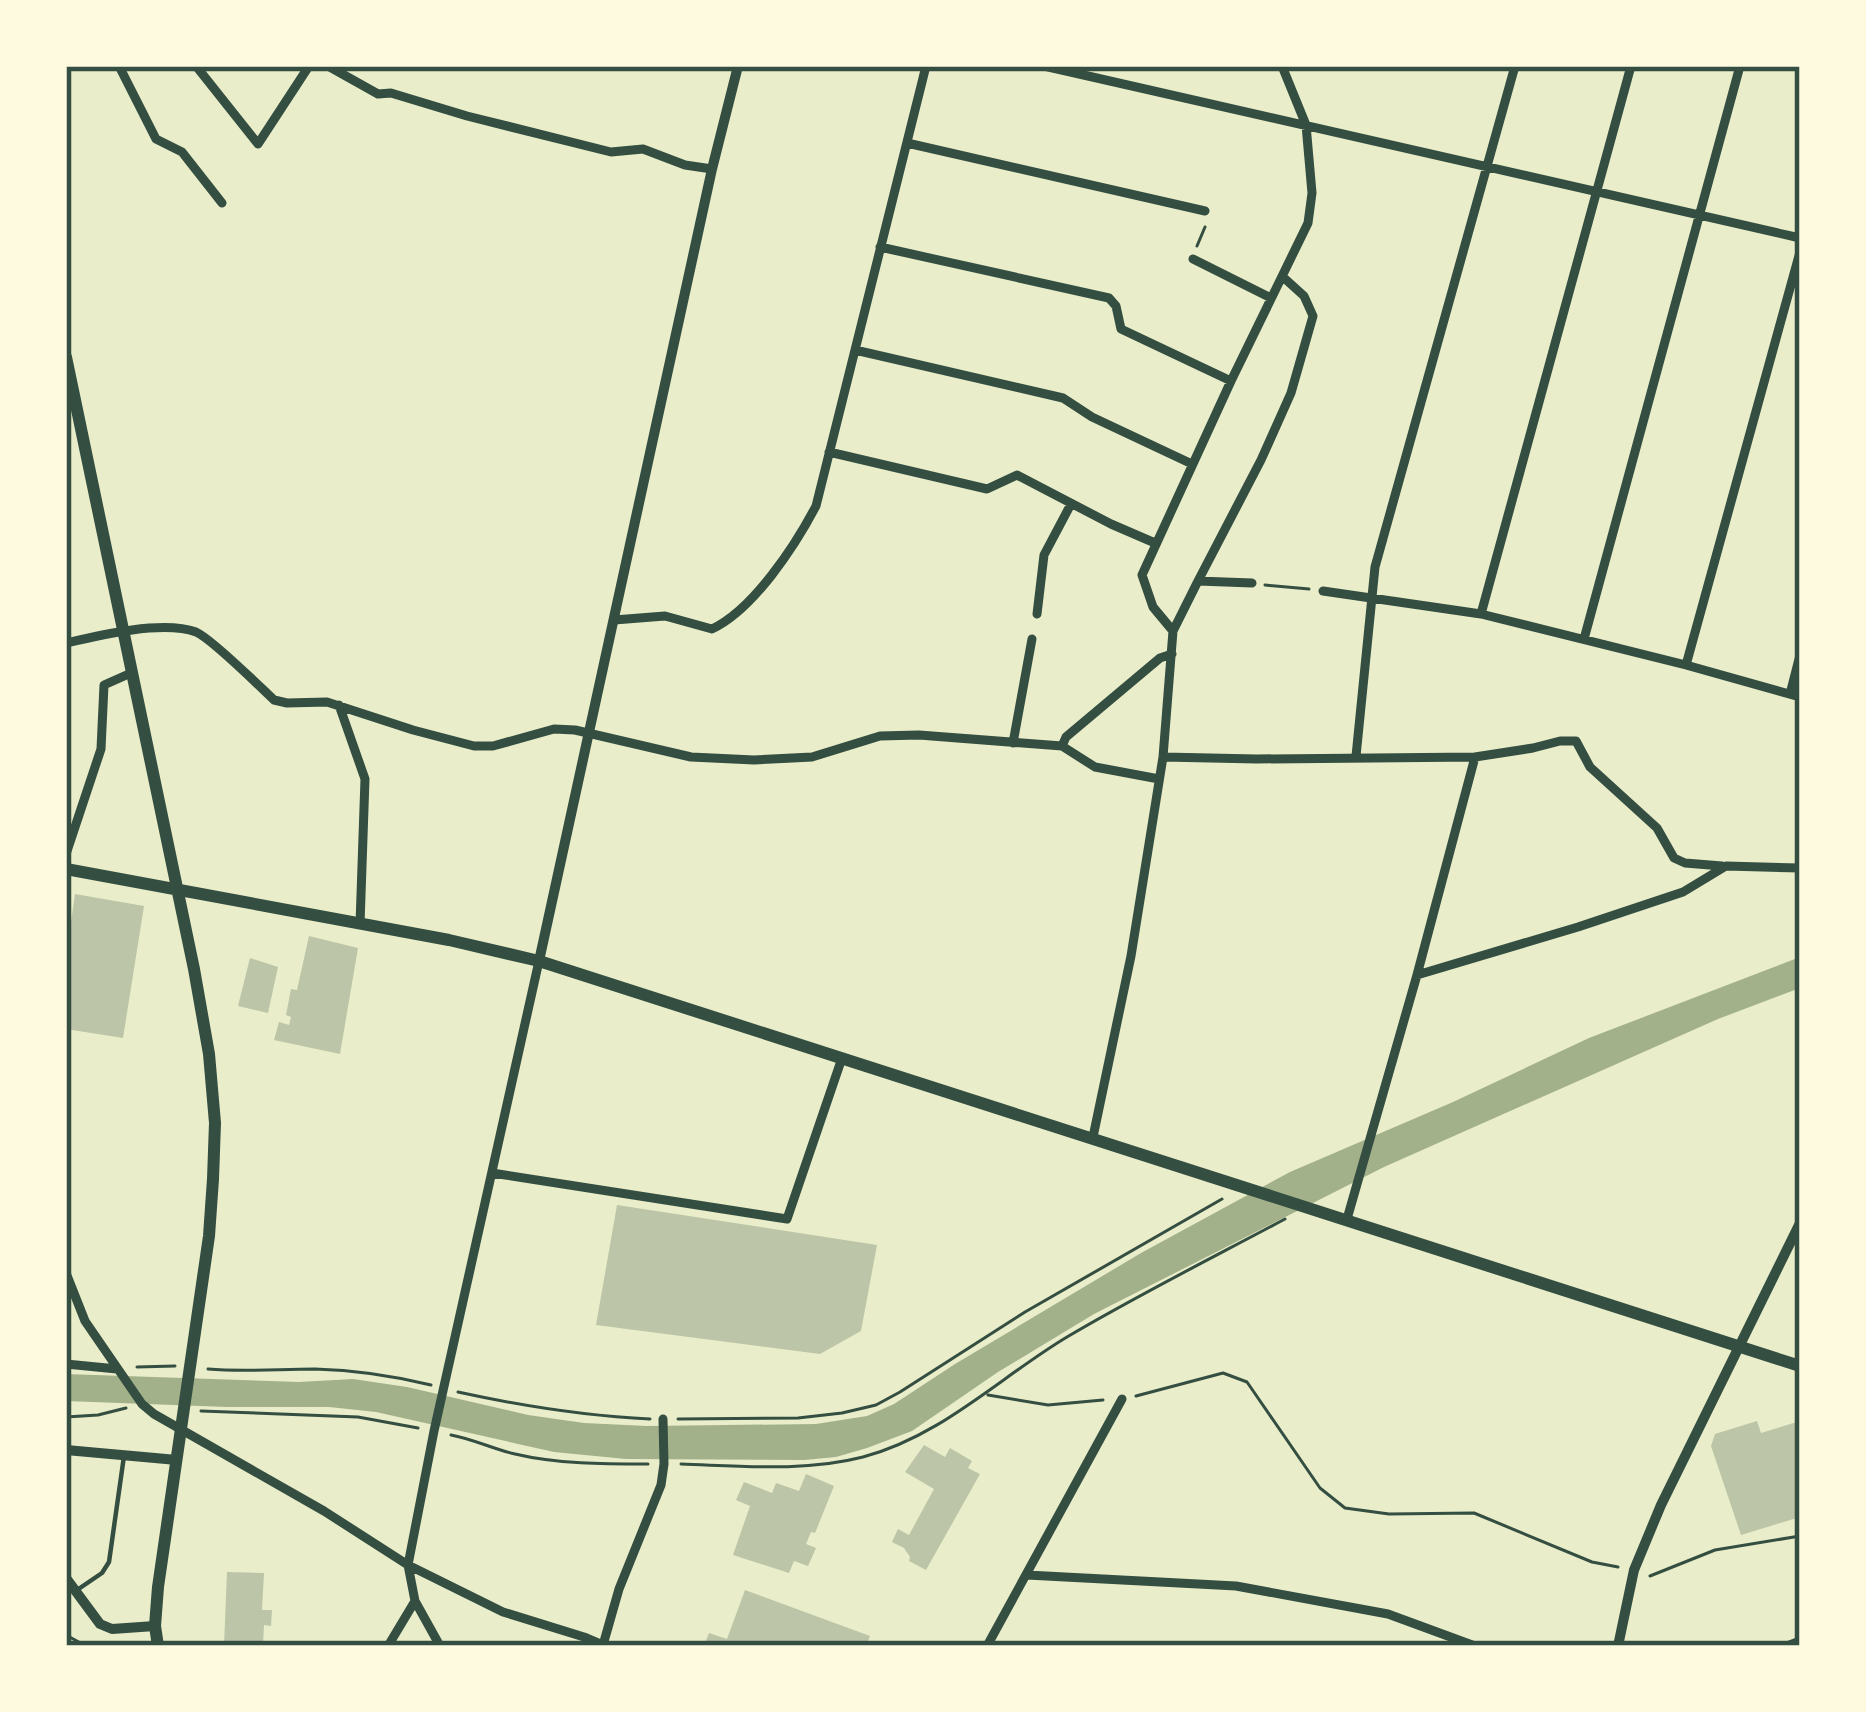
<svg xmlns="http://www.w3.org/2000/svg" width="1866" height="1712" viewBox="0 0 1866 1712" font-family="'Roboto Serif',serif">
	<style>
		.water { fill: #a3b18a }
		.building { fill: #bcc5a7 }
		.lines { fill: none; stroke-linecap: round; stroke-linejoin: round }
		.path { stroke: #344e41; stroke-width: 3 }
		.service { stroke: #344e41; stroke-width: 4.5 }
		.minor { stroke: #344e41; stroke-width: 9 }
		.tertiary { stroke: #344e41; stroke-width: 10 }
		.secondary { stroke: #344e41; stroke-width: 12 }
		.neatline { fill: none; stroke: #344e41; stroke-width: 4.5 }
	</style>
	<rect width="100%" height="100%" fill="#e9edc9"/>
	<path class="water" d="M1800 957V988L1718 1019 1384 1167 1094 1314 998 1372 912 1431 867 1448 836 1457 804 1460 626 1459 554 1452 376 1412 329 1407H227L66 1401V1374L299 1382 353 1379 407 1387 528 1415 584 1423 647 1426 816 1424 867 1416 894 1404 955 1364 1141 1253 1290 1172 1453 1102 1589 1038Z"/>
	<path class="building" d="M75 894 144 906 123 1038 66 1029V957Z
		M309 936 358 948 340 1054 274 1040 279 1022 289 1025 291 1017 286 1015 291 989 297 990Z
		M250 958 278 967 268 1013 238 1006Z
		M617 1205 877 1245 861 1331 820 1354 596 1325Z
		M1757 1421 1761 1433 1800 1421V1517L1741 1535 1711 1446 1715 1434Z
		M924 1445 945 1457 950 1448 972 1461 968 1468 980 1474 926 1570 909 1561 910 1557 904 1548 892 1542 898 1529 909 1535 934 1489 905 1472Z
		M806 1474 834 1486 815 1533 811 1532 806 1544 816 1548 808 1566 794 1561 789 1573 733 1555 750 1506 736 1500 744 1482 772 1493 776 1483 799 1491Z
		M227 1572 264 1573 262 1610H272L271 1626 264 1625 263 1646H224Z
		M745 1590 870 1636 866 1646H704L709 1633 727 1639Z"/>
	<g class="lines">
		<path class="path" d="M1197 246 1205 227
			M1265 585 1309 589
			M137 1367 175 1366
			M208 1369C244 1372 279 1369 315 1369 354 1370 394 1376 431 1385
			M458 1392C522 1406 585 1416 650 1419
			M988 1395 1048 1405 1103 1400
			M1136 1396 1223 1373 1247 1382 1320 1488 1345 1508 1389 1514 1474 1513 1592 1562 1618 1567
			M201 1411 358 1417 418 1428
			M66 1417 98 1415 126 1408
			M678 1419 798 1418 842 1413 876 1405 900 1392 1025 1312 1222 1199
			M451 1435C473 1439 493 1449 515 1454 557 1464 604 1464 648 1464
			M681 1464C742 1466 805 1472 863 1457 942 1436 1000 1377 1067 1337 1138 1295 1212 1258 1285 1219
			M1650 1576 1715 1550 1800 1536
			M66 1635 86 1646"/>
		<path class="service" d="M77 1590 102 1573 109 1562 124 1456"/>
		<path class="minor" d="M119 66 156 139 182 152 222 203
			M196 66 258 144 309 66
			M328 66 378 94 391 93 467 116 611 152 643 149 685 165 712 169
			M1044 66 1800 238
			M907 143 1205 211
			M880 247 1109 298 1116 306 1121 329 1231 381
			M1193 259 1271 298
			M855 350 1063 398 1092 417 1192 464
			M829 452 987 489 1017 475 1111 524 1155 543
			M1198 581 1261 460 1291 393 1313 316 1304 296 1283 277
			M1323 591 1481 614 1686 665 1800 697
			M1037 614 1044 555 1071 504
			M1481 614 1631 66
			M614 620 665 616 712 629C753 610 795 546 816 506L926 66
			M1173 631 1153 607 1142 575 1231 381 1308 223 1312 193 1306 125 1282 66
			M1584 639 1740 66
			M66 643C100 635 163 620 196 632 212 639 258 685 274 700L287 703 327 702 413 730 474 746H493L554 729 575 730 691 757 754 760 812 757 880 736 919 735 1062 746 1095 767 1159 779
			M1686 665 1800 252
			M1790 694 1800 655
			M339 705 365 779 360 924
			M1013 743 1032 639
			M1062 746 1066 737 1160 658 1172 654
			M1356 756 1375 567 1515 66
			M1163 757 1257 759 1475 757 1417 975 1347 1219
			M1475 757 1533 748 1560 741H1576L1590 767 1657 828 1674 858 1685 863 1722 866
			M66 854 101 749 104 685 131 673
			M1417 975 1578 927 1683 892 1726 866 1800 868
			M1093 1137 1131 956 1163 757 1173 631 1198 581 1252 583
			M492 1173 787 1219 842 1058
			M66 1273 85 1321 142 1404 154 1414 324 1511 408 1565 503 1612 584 1637 605 1646
			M66 1364 117 1369
			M1027 1575 1236 1586 1388 1614 1475 1646
			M603 1645 619 1589 661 1485 664 1464 663 1419
			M388 1646 415 1601
			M440 1646 415 1601 408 1565 434 1431 539 961
			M987 1646 1122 1399
			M1787 1646 1800 1641"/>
		<path class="tertiary" d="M539 961 712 169 738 66
			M66 1450 177 1460
			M66 1578 100 1624 112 1629 155 1626
			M1618 1646 1634 1570 1661 1505 1800 1223"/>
		<path class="secondary" d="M66 357 194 969 209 1054 215 1123 213 1179 209 1236 158 1587 155 1626 158 1646
			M66 869 449 940 539 961 1800 1366"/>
	</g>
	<rect width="1866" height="1712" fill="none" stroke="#fefae0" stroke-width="138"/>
	<rect x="69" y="69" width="1728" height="1574" class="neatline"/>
</svg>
